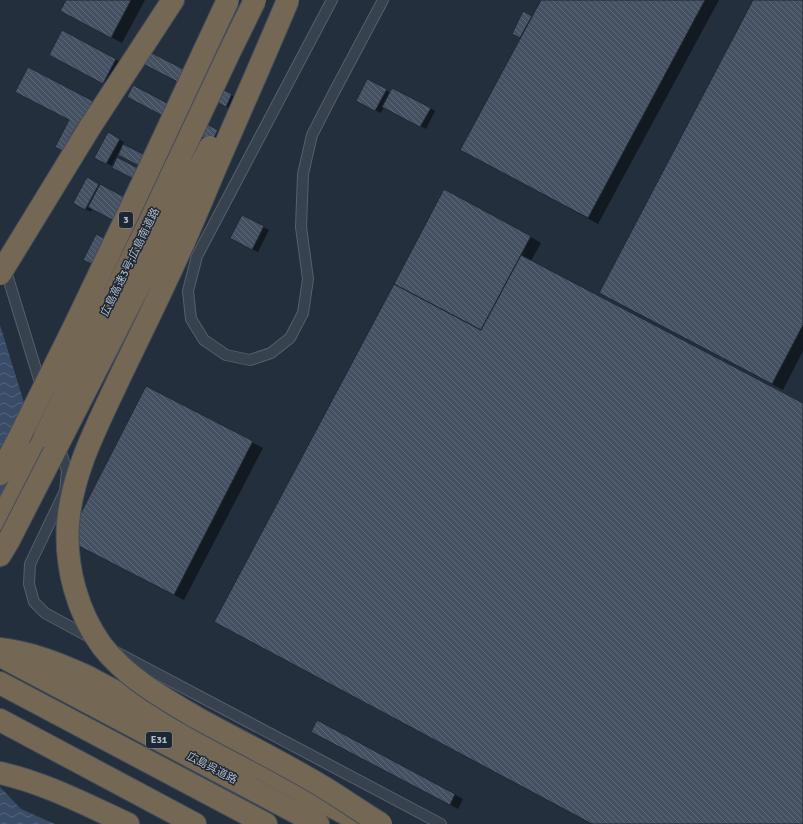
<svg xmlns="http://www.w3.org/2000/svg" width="803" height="824" viewBox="0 0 803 824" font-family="Signika,'Noto Sans JP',sans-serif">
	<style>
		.water { fill: url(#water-waves) }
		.shadow { fill: #0007 }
		.building { fill: url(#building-back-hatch); stroke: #1f2835 }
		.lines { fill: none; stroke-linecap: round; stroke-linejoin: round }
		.lane-casing { stroke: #565f6c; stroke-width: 12 }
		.highway-casing { stroke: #434c59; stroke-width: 24 }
		.lane { stroke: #38414e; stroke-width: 10 }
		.highway { stroke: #746855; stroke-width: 22 }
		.highway-bridge-casing { stroke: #434c59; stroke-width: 24; stroke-linecap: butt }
		.highway-bridge { stroke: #746855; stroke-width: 22 }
		.labels { text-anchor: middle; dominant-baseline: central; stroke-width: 3; stroke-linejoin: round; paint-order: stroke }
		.shield { fill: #1d2633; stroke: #878f9c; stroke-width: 1 }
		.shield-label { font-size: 10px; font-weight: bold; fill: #b4bcc9 }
		.street-label { font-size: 11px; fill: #b4bcc9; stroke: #1d2633 }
	</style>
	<defs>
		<pattern id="water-waves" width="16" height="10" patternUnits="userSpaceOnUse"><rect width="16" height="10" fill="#394c67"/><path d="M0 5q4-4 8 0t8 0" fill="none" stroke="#53647b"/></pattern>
		<pattern id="building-back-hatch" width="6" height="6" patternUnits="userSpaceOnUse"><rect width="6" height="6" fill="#455162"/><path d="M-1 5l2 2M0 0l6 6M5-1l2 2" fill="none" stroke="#5d6877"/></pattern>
	</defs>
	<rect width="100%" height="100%" fill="#242f3e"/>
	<path class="water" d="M0 325 48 480 0 569Z
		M0 787 21 809 55 824H0Z"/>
	<path class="shadow" d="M68 0H145L122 43 72 17Z
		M542 0H719L598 224 472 156 522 38 513 34 524 13 533 18Z
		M755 0H803V351L783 390 610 299Z
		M62 31 124 64 111 88 58 59Z
		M150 53 237 98 231 109 150 67Z
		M368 80 391 93 430 108 435 111 426 129 384 107 381 113 357 101Z
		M134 86 223 133 218 144Z
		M108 133 124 142 123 145 124 158 118 154 116 158 150 176 115 159 112 166 95 157Z
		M87 179 162 218 92 208 91 212 75 203Z
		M242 216 269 230 258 252 236 241Z
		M531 237 541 243 531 261 803 404V824H593L225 628Z
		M147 387 263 448 184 600 79 545Z
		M317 722 463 799 458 809 320 736Z"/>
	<path class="building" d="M66 0H131L111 38 60 11Z
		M541 0H705L588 218 460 150Z
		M753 0H803V325L772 384 599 293Z
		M523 11 532 16 520 38 512 34Z
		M62 30 116 59 103 84 49 55Z
		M150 52 232 94 226 107 143 64Z
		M28 67 93 101 66 153 55 147 69 120 15 92Z
		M367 79 387 89 375 111 356 101Z
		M133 85 218 130 212 142 127 97Z
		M392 88 431 108 420 127 382 107Z
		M108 132 120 139 106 164 94 158Z
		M123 144 151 158 145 169 118 155Z
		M117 157 145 172 140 182 112 168Z
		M87 177 99 184 85 210 73 203Z
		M100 184 162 217 150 240 88 207Z
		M444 189 531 236 481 330 394 284Z
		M242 215 264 226 252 250 230 238Z
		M96 234 107 240 94 265 83 260Z
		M521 255 803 403V824H592L214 622 394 284 481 330Z
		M146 386 253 441 174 595 67 540Z
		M317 720 455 794 450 805 311 732Z"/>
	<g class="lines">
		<defs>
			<path id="lane" d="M332 0 197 256 188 291 191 319 204 340 226 355 250 360 271 353 290 338 303 313 308 279 301 227 303 174 312 135 332 96 383 0
				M5 268 42 389
				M59 446 67 471 65 491 30 564 29 584 34 602 45 613 93 639
				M116 652 441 824"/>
			<path id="highway" d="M79 143 90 127 173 0
				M0 474 19 438
				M0 521 45 436
				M0 555 9 540
				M0 649C32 653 57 663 86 676L365 824
				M1 656 318 824
				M0 683 266 824
				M0 720 195 824
				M0 773C45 783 87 805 128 824"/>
		</defs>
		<use href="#lane" class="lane-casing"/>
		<use href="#highway" class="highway-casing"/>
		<use href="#lane" class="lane"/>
		<use href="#highway" class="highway"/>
		<defs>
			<path id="highway-bridge" d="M288 0C264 57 239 114 214 171 202 200 190 229 177 257 158 299 137 341 117 383 96 428 72 473 68 524 65 566 77 612 102 646 127 678 163 698 197 718 233 738 270 756 306 777 332 791 356 809 381 824
				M0 274 90 127
				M45 436 149 223 229 53 255 0
				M19 438 75 325 128 214 228 0
				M9 540 210 147"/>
		</defs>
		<use href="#highway-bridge" class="highway-bridge-casing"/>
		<use href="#highway-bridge" class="highway-bridge"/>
	</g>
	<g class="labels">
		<g class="shield">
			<rect x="119" y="212" width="14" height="16" rx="3"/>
			<rect x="146" y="732" width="26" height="16" rx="3"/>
		</g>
		<g class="shield-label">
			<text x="126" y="220">3</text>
			<text x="159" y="740">E31</text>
		</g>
		<g class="street-label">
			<text transform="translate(130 262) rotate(-64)">広島高速3号;広島南道路</text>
			<text transform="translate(212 768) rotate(28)">広島呉道路</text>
		</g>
	</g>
</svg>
